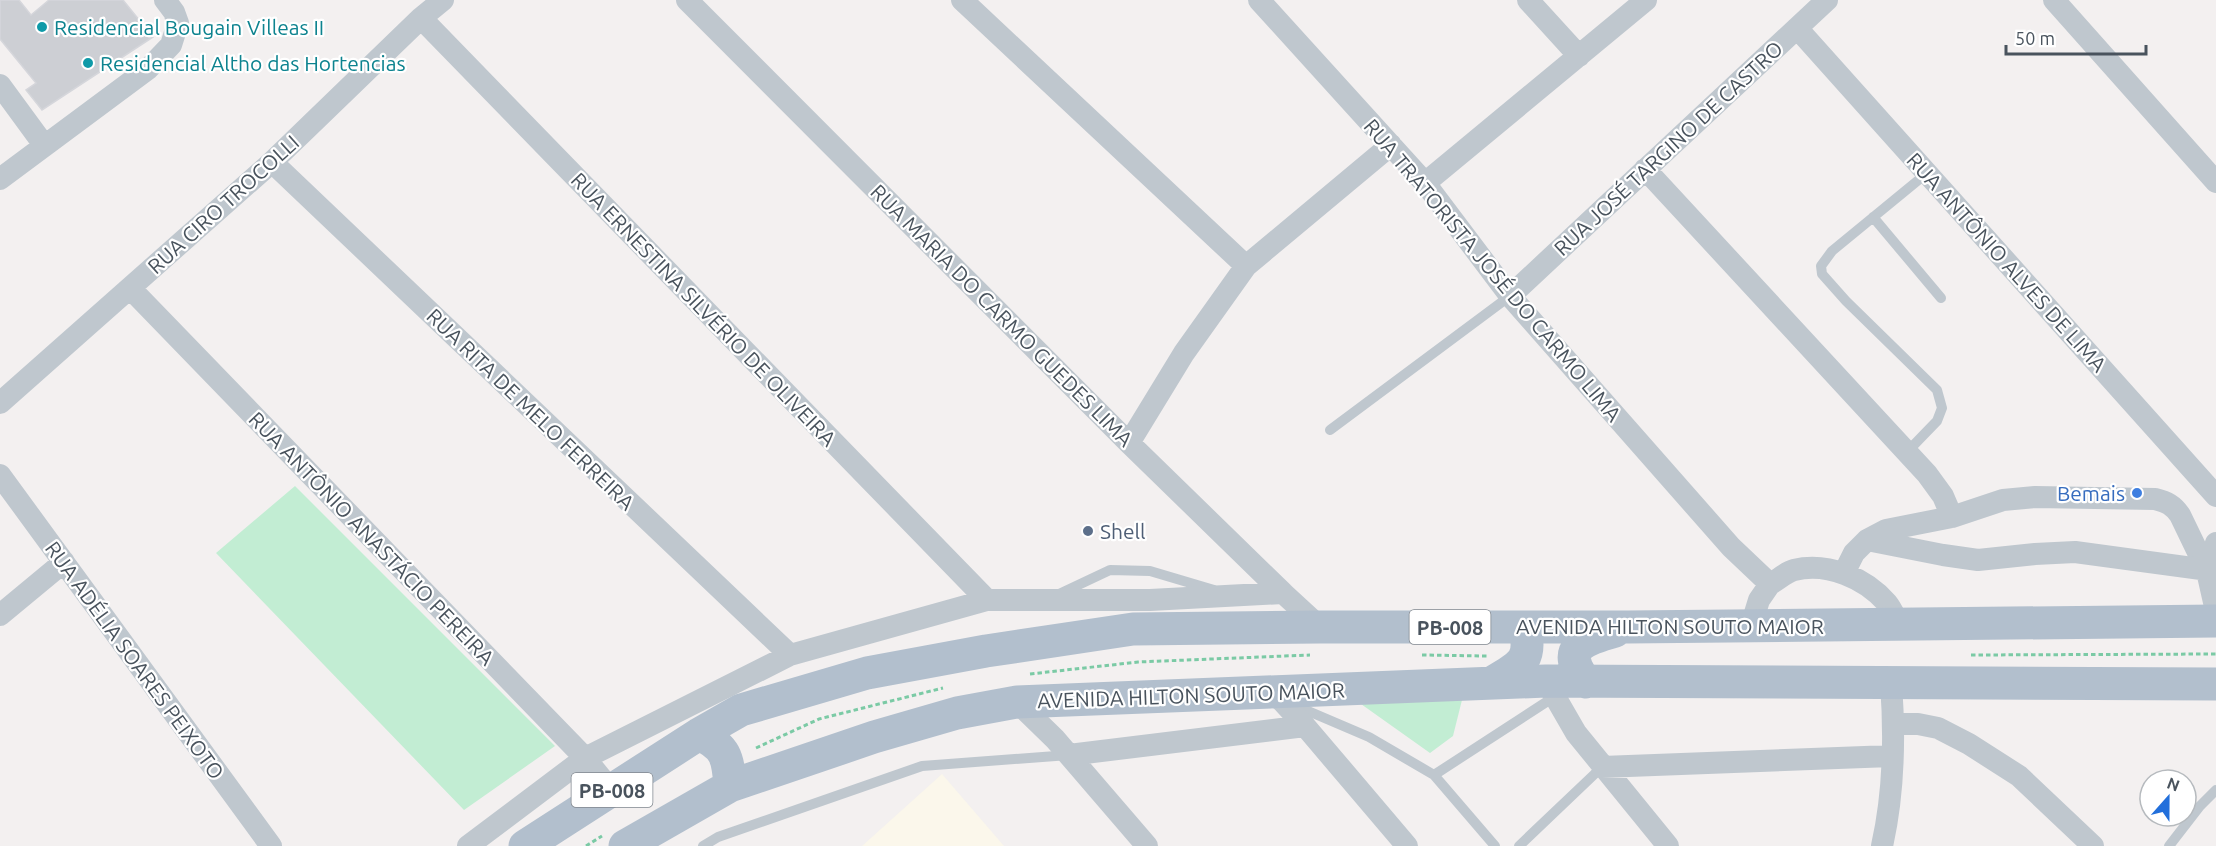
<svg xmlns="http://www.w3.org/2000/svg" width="2216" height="846" viewBox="0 0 2216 846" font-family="Ubuntu,sans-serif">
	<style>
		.commercial { fill: #fbf7eb }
		.green { fill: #c2edd3 }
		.building { fill: #cdcfd4; stroke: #d5d6db; stroke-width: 1.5 }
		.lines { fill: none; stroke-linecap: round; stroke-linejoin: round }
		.path { stroke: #7bcaa5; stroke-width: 3; stroke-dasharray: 4.5 3; stroke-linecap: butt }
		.lane { stroke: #bfc7ce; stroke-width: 10 }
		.street { stroke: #bfc7ce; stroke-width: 22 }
		.primary { stroke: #b2bfcd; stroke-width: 33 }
		.culture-dot { fill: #0f9aa8; stroke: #fff; stroke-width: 2 }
		.shop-dot { fill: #3f7fe0; stroke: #fff; stroke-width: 2 }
		.service-dot { fill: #5c6f8a; stroke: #fff; stroke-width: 2 }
		.labels { text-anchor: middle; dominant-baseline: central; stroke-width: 4.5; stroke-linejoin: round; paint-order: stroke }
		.shield { fill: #fff; stroke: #80878e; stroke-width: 1.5 }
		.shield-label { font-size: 20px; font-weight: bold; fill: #49535d }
		.culture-label { font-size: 21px; fill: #0d838f; stroke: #fff; text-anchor: start }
		.street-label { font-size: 21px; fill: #49535d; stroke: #fff }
		.shop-label { font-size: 21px; fill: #366cbe; stroke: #fff; text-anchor: end }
		.service-label { font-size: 21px; fill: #4e5e75; stroke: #fff; text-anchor: start }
	</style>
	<rect width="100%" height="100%" fill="#f3f0f0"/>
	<path class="commercial" d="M942 774 1004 846H862Z"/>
	<path class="green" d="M295 486 555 746 464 810 216 553Z
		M1330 682 1466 684 1453 736 1430 753Z"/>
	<path class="building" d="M0 0H19L31 15 49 0H123L153 37 42 110 26 90 36 83 0 39Z"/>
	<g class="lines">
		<path class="path" d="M1422 655 1487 656
			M1971 655 2216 654
			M1030 674 1138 662 1310 655
			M756 748 819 719 943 688
			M586 846 602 836"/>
		<path class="lane" d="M1873 217 1941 298
			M1330 430 1510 296
			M1907 452 1937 421 1942 408 1937 390 1846 301 1822 274 1821 266 1832 251 1927 173
			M1057 595 1110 570 1150 571 1214 590
			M1294 705 1369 737 1434 775 1495 846
			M1434 775 1554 697
			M703 846 718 837 922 766 1069 755
			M1519 846 1602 767
			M2169 846 2200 806 2216 790"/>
		<path class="street" d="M687 0 1129 443 1283 593 1320 627
			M962 0 1246 266
			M1259 0 1425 183 1510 296 1731 547 1770 584 1759 600 1751 626
			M1528 0 1579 56
			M2054 0 2216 182
			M421 18 987 600
			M1797 28 2216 496
			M0 85 44 145
			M272 162 790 655
			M1645 169 1927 474 1943 496 1952 517
			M0 179 148 69 171 45 178 23 174 12 165 0
			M1425 183 1646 0
			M130 288 585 758 611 790
			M1510 296 1827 0
			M0 403 272 162 421 18 443 0
			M1129 443 1184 353 1246 266 1391 145
			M0 475 271 846
			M1867 540 1943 555 1978 560 2035 554 2075 552 2216 571
			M2216 543 2207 571 2216 611
			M1844 573 1854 553 1867 540 1886 530 1952 517 2003 500 2035 497 2155 499C2167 502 2173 505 2180 515L2207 571
			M1770 584C1778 580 1786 572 1794 570 1828 562 1865 578 1887 603 1892 609 1895 617 1899 624
			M0 615 64 562
			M1546 681 1576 733 1668 846
			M1270 692 1282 701 1305 726 1407 846
			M1017 702 1055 739 1147 846
			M1894 724H1918L1938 728 1969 744 2019 776 2093 846
			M1069 755 1305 726
			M1602 767 1891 756
			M468 846 585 758 790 655 987 600H1150L1283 593
			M1882 846C1894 793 1895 737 1891 683"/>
		<path class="primary" d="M1493 682C1519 666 1534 661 1524 627
			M1586 682C1559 648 1583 640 1615 631
			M699 734C726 747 728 757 730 786
			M525 846 699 734 741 710 867 673 986 651 1133 629 1320 627H1628L2216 621
			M625 846 730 786 874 737 957 713 1017 702 1546 681 2216 684"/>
	</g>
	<g class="culture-dot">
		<circle cx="42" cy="27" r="6"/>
		<circle cx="88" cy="63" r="6"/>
	</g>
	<circle class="shop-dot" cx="2137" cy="493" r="6"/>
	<circle class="service-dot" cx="1088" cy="531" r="6"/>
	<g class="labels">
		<g class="shield">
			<rect x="1409.5" y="610" width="81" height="34" rx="4.5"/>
			<rect x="571.5" y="773" width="81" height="34" rx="4.5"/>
		</g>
		<g class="shield-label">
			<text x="1450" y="627">PB-008</text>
			<text x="612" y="790">PB-008</text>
		</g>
		<g class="culture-label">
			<text x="54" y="27">Residencial Bougain Villeas II</text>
			<text x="100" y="63">Residencial Altho das Hortencias</text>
		</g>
		<g class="street-label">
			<text transform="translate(1668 148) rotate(-43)">RUA JOSÉ TARGINO DE CASTRO</text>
			<text transform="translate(223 204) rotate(-42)">RUA CIRO TROCOLLI</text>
			<text transform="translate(2007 262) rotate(48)">RUA ANTÔNIO ALVES DE LIMA</text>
			<text transform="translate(1493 270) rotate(50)">RUA TRATORISTA JOSÉ DO CARMO LIMA</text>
			<text transform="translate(704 309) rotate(46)">RUA ERNESTINA SILVÉRIO DE OLIVEIRA</text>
			<text transform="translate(1002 315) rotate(45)">RUA MARIA DO CARMO GUEDES LIMA</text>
			<text transform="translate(531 409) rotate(44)">RUA RITA DE MELO FERREIRA</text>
			<text transform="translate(372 538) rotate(46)">RUA ANTÔNIO ANASTÁCIO PEREIRA</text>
			<text x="1670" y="626">AVENIDA HILTON SOUTO MAIOR</text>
			<text transform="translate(135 660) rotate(54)">RUA ADÉLIA SOARES PEIXOTO</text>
			<text transform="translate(1191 695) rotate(-2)">AVENIDA HILTON SOUTO MAIOR</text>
		</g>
		<g class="shop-label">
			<text x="2125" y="493">Bemais</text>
		</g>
		<g class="service-label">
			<text x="1100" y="531">Shell</text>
		</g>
	</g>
	<g transform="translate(2168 798) rotate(21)"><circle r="28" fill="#ffffff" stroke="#b6babe" stroke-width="1.5"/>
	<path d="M0-4.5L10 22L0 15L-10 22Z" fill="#226fdb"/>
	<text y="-9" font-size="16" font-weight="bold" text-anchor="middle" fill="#49535d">N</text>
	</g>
	<path d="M2006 45v9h140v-9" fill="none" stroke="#49535d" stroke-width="3"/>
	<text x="2015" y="45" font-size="18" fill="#49535d" stroke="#ffffff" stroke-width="4.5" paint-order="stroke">50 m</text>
</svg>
